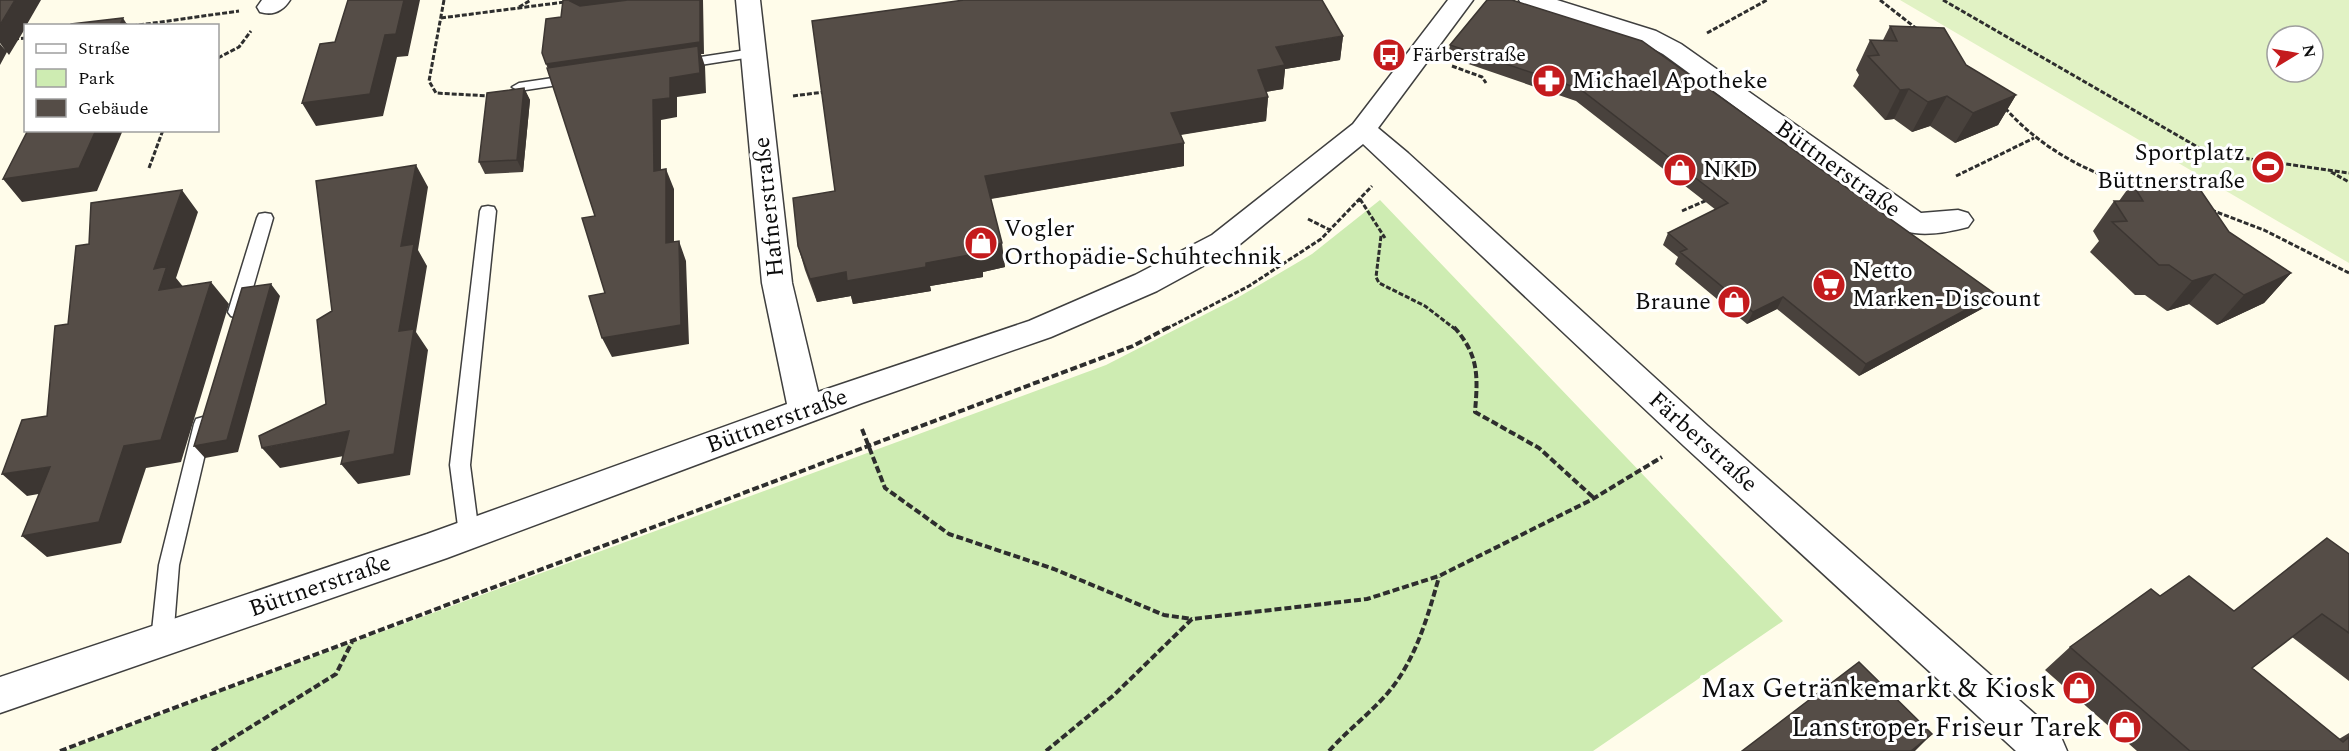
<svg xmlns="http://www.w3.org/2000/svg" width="2349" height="751" viewBox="0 0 2349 751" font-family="Spectral,serif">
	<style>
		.green { fill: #ceecb2 }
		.pitch { fill: #e1f2c4; fill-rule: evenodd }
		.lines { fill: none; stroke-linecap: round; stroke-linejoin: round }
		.service-casing { stroke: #3f3f3f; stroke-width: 3 }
		.minor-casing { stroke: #3f3f3f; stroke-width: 3 }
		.path-far1 { stroke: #2e2e2e; stroke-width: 3; stroke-dasharray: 5 2; stroke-linecap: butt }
		.path { stroke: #2e2e2e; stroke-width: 4; stroke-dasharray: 7 3; stroke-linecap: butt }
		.service { fill: #fff; fill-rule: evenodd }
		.minor { fill: #fff; fill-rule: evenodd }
		.wall { fill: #49423d }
		.shaded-wall { fill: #3c3632 }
		.building { fill: #554d47; stroke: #3c3632; stroke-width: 1.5 }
		.labels { text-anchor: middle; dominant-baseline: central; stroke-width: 6; stroke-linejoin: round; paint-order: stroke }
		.far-poi-label { font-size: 20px; fill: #0c0c0c; stroke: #fff; text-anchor: start }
		.poi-label { font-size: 24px; fill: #0c0c0c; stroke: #fff; text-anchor: start }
		.street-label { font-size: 24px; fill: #0c0c0c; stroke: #fff }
		.near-poi-label { font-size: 28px; fill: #0c0c0c; stroke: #fff; text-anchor: end }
	</style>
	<rect width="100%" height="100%" fill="#fffcea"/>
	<path class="green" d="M1380 200 1783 621 1593 751H65L270 673 1106 365 1237 298 1312 254Z"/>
	<path class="pitch" d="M1901 0H2349V263L1900 0ZM2277 36H2313V72H2277Z"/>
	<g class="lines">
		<defs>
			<path id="service" d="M753 49 760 53 758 56 681 68 674 64 681 60Z
				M573 75 578 76 580 79 578 82 519 91 512 87 519 83Z
				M488 206 494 207 496 211 470 465 479 534 476 540 469 542 462 540 459 534 450 465 480 211 482 207Z
				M265 213 271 214 273 218 246 312 243 316 237 318 231 316 228 312 257 218 259 214Z
				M203 417 210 419 212 424 179 565 173 640 169 647 162 649 155 647 151 640 159 565 194 424 196 419Z"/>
			<path id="minor" d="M262 0H290C283 11 273 16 260 12L257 7Z
				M736 0H760L792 283 818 392 1029 321 1135 275 1212 235 1353 124 1448 0H1473L1378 128 1408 153 1708 426 2061 737 2067 751H2016L1684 446 1363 144 1234 249 1157 291 1051 337 862 403 447 558 0 713V677L427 534 787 404 762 283Z
				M1519 0H1557L1656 31 1681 44 1921 213 1958 210 1968 213 1973 220 1968 227C1949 232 1924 237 1905 231L1663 54 1638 41 1522 5Z"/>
		</defs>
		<use href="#service" class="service-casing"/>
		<use href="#minor" class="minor-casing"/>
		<path class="path-far1" d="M444 0 429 81 436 93 489 96
			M1880 0 1917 29
			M1943 0 2208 153 2349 173
			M519 7 531 0
			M441 18 565 2
			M132 26 239 11
			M1707 33 1767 0
			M14 39 26 38
			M218 58 239 47 251 31
			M1452 66 1482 77 1486 83
			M793 96 824 92
			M2005 108C2040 147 2082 170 2132 186
			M149 168 163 130
			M2331 172 2349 182
			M1956 176 2034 138
			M1360 199 1385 238
			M2211 210 2264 230 2349 273
			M1682 211 1707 200
			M1308 219 1330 230
			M1381 236 1376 277 1379 283 1425 306 1455 329
			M1166 329 1249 286 1321 239 1372 186"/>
		<path class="path" d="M1454 327C1479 355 1478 376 1475 412L1539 448 1594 498
			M862 429 885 488 949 534 1054 569 1164 615 1192 619
			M60 751 1133 346 1169 327
			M212 751 336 674 352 642
			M1046 751 1114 695 1192 619 1367 599 1439 576 1591 500 1662 457
			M1329 751C1347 731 1368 715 1386 695 1415 662 1427 619 1439 577"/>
		<use href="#service" class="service"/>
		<use href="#minor" class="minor"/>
	</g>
	<path class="wall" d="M1487 0 1995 294 1987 306 1859 376 1777 309 1747 324 1675 264 1678 257 1663 245 1668 233 1716 210 1576 101 1448 57 1450 45Z
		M1890 26 1966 65 2016 95 1998 125 1955 143 1930 126 1912 132 1894 119 1885 120 1853 86 1859 75 1856 70 1870 40H1883Z
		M1343 36 1340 60 1285 69 1283 89 1266 92 1268 97 1266 121 1181 135 1184 143V166L991 199 1005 267 983 272V277L930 286 931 291 853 304 851 296 817 302 805 270 798 246 835 191Z
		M524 88 530 100 523 172 485 174 479 162Z
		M2132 183 2229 232 2291 273 2264 303 2217 325 2189 304 2167 311 2145 295H2135L2090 252 2099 241 2093 231 2114 201H2119Z
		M2349 554V681L2292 637 2252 668 2339 739 2349 733V751H2137L2045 670 2070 647 2160 596 2234 611Z"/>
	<path class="shaded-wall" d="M15 0H41L26 26V27L9 55 0 43V25Z
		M404 0H420L408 56 397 57 383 116 316 126 302 103 385 35Z
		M571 0H626L575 13 570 1Z
		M700 0H703L704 54H701L705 66 706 93 677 97V117L661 120V190L551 76 546 64Z
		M123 18 128 26 120 25Z
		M1343 36 1340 60 1285 69 1283 89 1257 93 1258 70 1276 47Z
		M0 44 7 52 0 65Z
		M524 88 530 100 523 172 517 160Z
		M1909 89 1894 119 1885 120 1900 90Z
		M2016 95 1998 125 1955 143 1973 113Z
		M1947 96 1930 126 1912 132 1928 102Z
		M1268 97 1266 121 1171 136V113Z
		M96 130H123L97 191 22 202 3 179Z
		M1184 143V166L988 199 985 176Z
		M416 165 428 187 418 250 427 266 416 332 428 350 410 475 358 484 341 464 399 331 401 246Z
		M666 169 674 189V263L666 243Z
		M182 190 198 212 176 278 185 289 159 290 154 269Z
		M679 241 686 261 689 344 612 357 602 338Z
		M1002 243 1005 267 983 272V277L930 286 931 291 853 304 851 296 817 302 810 279 846 272 926 263 978 248Z
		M2291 273 2264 303 2217 325 2244 295Z
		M2215 274 2189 304 2167 311 2192 281Z
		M211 282 229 304 181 462 146 468 121 543 47 557 22 536Z
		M271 284 280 296 238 452 205 458 194 446Z
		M1995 294 1987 306 1859 376 1866 364Z
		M1783 297 1777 309 1747 324 1753 312Z
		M349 431 365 452 280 468 262 448Z
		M50 467 73 488 27 496 2 474Z
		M1932 734 1915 751H1911Z"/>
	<path class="building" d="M0 0H15L0 25Z
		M348 0H404L396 34 385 35 370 94 302 103 320 44 335 42Z
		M563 0H571L570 1 580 6 628 0H700V42L546 64 542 53 546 19 561 17Z
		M964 0H1322L1343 36 1276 47 1285 65 1258 70 1268 97 1171 113 1184 143 985 176 1002 243 978 248 980 253 926 263V267L847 281 846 272 810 279 798 246 793 198 835 191 812 21Z
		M1487 0H1512L1642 41 1995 294 1866 364 1783 297 1753 312 1680 252 1687 249 1668 233 1728 203 1580 89 1450 45Z
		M123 18 120 25 126 24 125 26H70L71 24Z
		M1890 26 1944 28 1966 65 2016 95 1973 113 1947 96 1928 102 1909 89 1900 90 1868 56 1879 55 1870 40 1897 41Z
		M698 46 700 73 670 78V98L653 100 654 171 666 169V243L679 241 681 325 602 338 589 296 605 293 582 218 595 216 547 68Z
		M524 88 517 160 479 162 487 93Z
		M28 130H96L79 168 3 179Z
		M416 165 401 246 414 244 399 331 414 329 394 454 341 464 349 431 262 448 259 436 326 404 317 320 332 311 316 181Z
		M2132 183 2197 185 2229 232 2291 273 2244 295 2215 274 2192 281 2169 265H2159L2112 222 2127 221 2114 201H2143Z
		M182 190 154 269 167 266 159 290 211 282 161 440 124 446 99 522 22 536 50 467 2 474 22 420 47 416 55 326 68 324 76 246 89 244 91 203Z
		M271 284 227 440 194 446 242 288Z
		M2327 538 2349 554V633L2322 614 2252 668 2343 742 2349 737V751H2190L2070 647 2151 589 2160 596 2189 576 2234 611Z
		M1859 662 1932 734 1911 751H1742Z"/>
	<defs>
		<symbol id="bus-disc" viewBox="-11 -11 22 22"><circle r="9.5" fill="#c41b1d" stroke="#fff"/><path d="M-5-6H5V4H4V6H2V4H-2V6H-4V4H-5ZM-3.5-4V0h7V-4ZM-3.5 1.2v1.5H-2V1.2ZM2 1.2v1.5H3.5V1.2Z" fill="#fff"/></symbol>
		<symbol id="pharmacy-disc" viewBox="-11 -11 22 22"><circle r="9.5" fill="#c41b1d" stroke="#fff"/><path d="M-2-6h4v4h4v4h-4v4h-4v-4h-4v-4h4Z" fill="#fff"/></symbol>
		<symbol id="stadium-disc" viewBox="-11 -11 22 22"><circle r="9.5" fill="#c41b1d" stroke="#fff"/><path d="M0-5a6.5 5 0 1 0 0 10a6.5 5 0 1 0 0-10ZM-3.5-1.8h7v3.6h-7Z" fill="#fff"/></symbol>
		<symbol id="shop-disc" viewBox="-11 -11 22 22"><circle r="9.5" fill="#c41b1d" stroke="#fff"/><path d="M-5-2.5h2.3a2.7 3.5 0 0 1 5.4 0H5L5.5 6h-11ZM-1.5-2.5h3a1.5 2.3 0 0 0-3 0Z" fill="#fff"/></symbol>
		<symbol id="supermarket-disc" viewBox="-11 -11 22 22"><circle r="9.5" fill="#c41b1d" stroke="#fff"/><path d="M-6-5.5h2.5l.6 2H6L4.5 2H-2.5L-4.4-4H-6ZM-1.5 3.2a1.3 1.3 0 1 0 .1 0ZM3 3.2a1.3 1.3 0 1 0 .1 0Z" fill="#fff"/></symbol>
	</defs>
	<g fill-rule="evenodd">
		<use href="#bus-disc" x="1370" y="36" width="38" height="38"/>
		<use href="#pharmacy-disc" x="1530" y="62" width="38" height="38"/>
		<use href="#stadium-disc" x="2249" y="148" width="38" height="38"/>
		<use href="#shop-disc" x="1661" y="151" width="38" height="38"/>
		<use href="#shop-disc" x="962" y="224" width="38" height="38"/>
		<use href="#supermarket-disc" x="1810" y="266" width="38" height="38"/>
		<use href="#shop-disc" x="1715" y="283" width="38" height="38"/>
		<use href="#shop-disc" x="2060" y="669" width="38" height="38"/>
		<use href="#shop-disc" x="2106" y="708" width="38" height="38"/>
	</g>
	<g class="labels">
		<g class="far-poi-label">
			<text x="1412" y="55">Färberstraße</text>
		</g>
		<g class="poi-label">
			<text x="1572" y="81">Michael Apotheke</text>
			<text x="2245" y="153" text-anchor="end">Sportplatz<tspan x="2245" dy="28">Büttnerstraße</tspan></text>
			<text x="1703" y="170">NKD</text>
			<text x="1004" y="229">Vogler<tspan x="1004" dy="28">Orthopädie-Schuhtechnik</tspan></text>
			<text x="1852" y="271">Netto<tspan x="1852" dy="28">Marken-Discount</tspan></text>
			<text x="1711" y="302" text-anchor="end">Braune</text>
		</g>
		<g class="street-label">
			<text transform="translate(1838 169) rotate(36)">Büttnerstraße</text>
			<text transform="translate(769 207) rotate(-96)">Hafnerstraße</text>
			<text transform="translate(777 421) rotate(-20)">Büttnerstraße</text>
			<text transform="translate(1703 442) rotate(42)">Färberstraße</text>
			<text transform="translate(320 586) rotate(-19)">Büttnerstraße</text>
		</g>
		<g class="near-poi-label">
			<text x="2056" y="688">Max Getränkemarkt &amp; Kiosk</text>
			<text x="2102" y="727">Lanstroper Friseur Tarek</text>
		</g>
	</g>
	<rect x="24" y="24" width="195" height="108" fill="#ffffff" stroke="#9e9e9e" stroke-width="1.5"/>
	<rect x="36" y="44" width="30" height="9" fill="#ffffff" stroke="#9e9e9e" stroke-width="1.5"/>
	<text x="78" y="54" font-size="18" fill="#0c0c0c">Straße</text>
	<rect x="36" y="69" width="30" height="18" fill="#ceecb2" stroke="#9e9e9e" stroke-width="1.5"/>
	<text x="78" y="84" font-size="18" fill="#0c0c0c">Park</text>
	<rect x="36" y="99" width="30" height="18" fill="#554d47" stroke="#9e9e9e" stroke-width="1.5"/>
	<text x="78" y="114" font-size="18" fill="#0c0c0c">Gebäude</text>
	<g transform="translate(2295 54) rotate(79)"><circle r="28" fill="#ffffff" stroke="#9e9e9e" stroke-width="1.5"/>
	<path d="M0-4.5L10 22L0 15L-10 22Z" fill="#c41b1d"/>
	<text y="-9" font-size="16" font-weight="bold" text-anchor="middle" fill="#0c0c0c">N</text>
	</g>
</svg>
